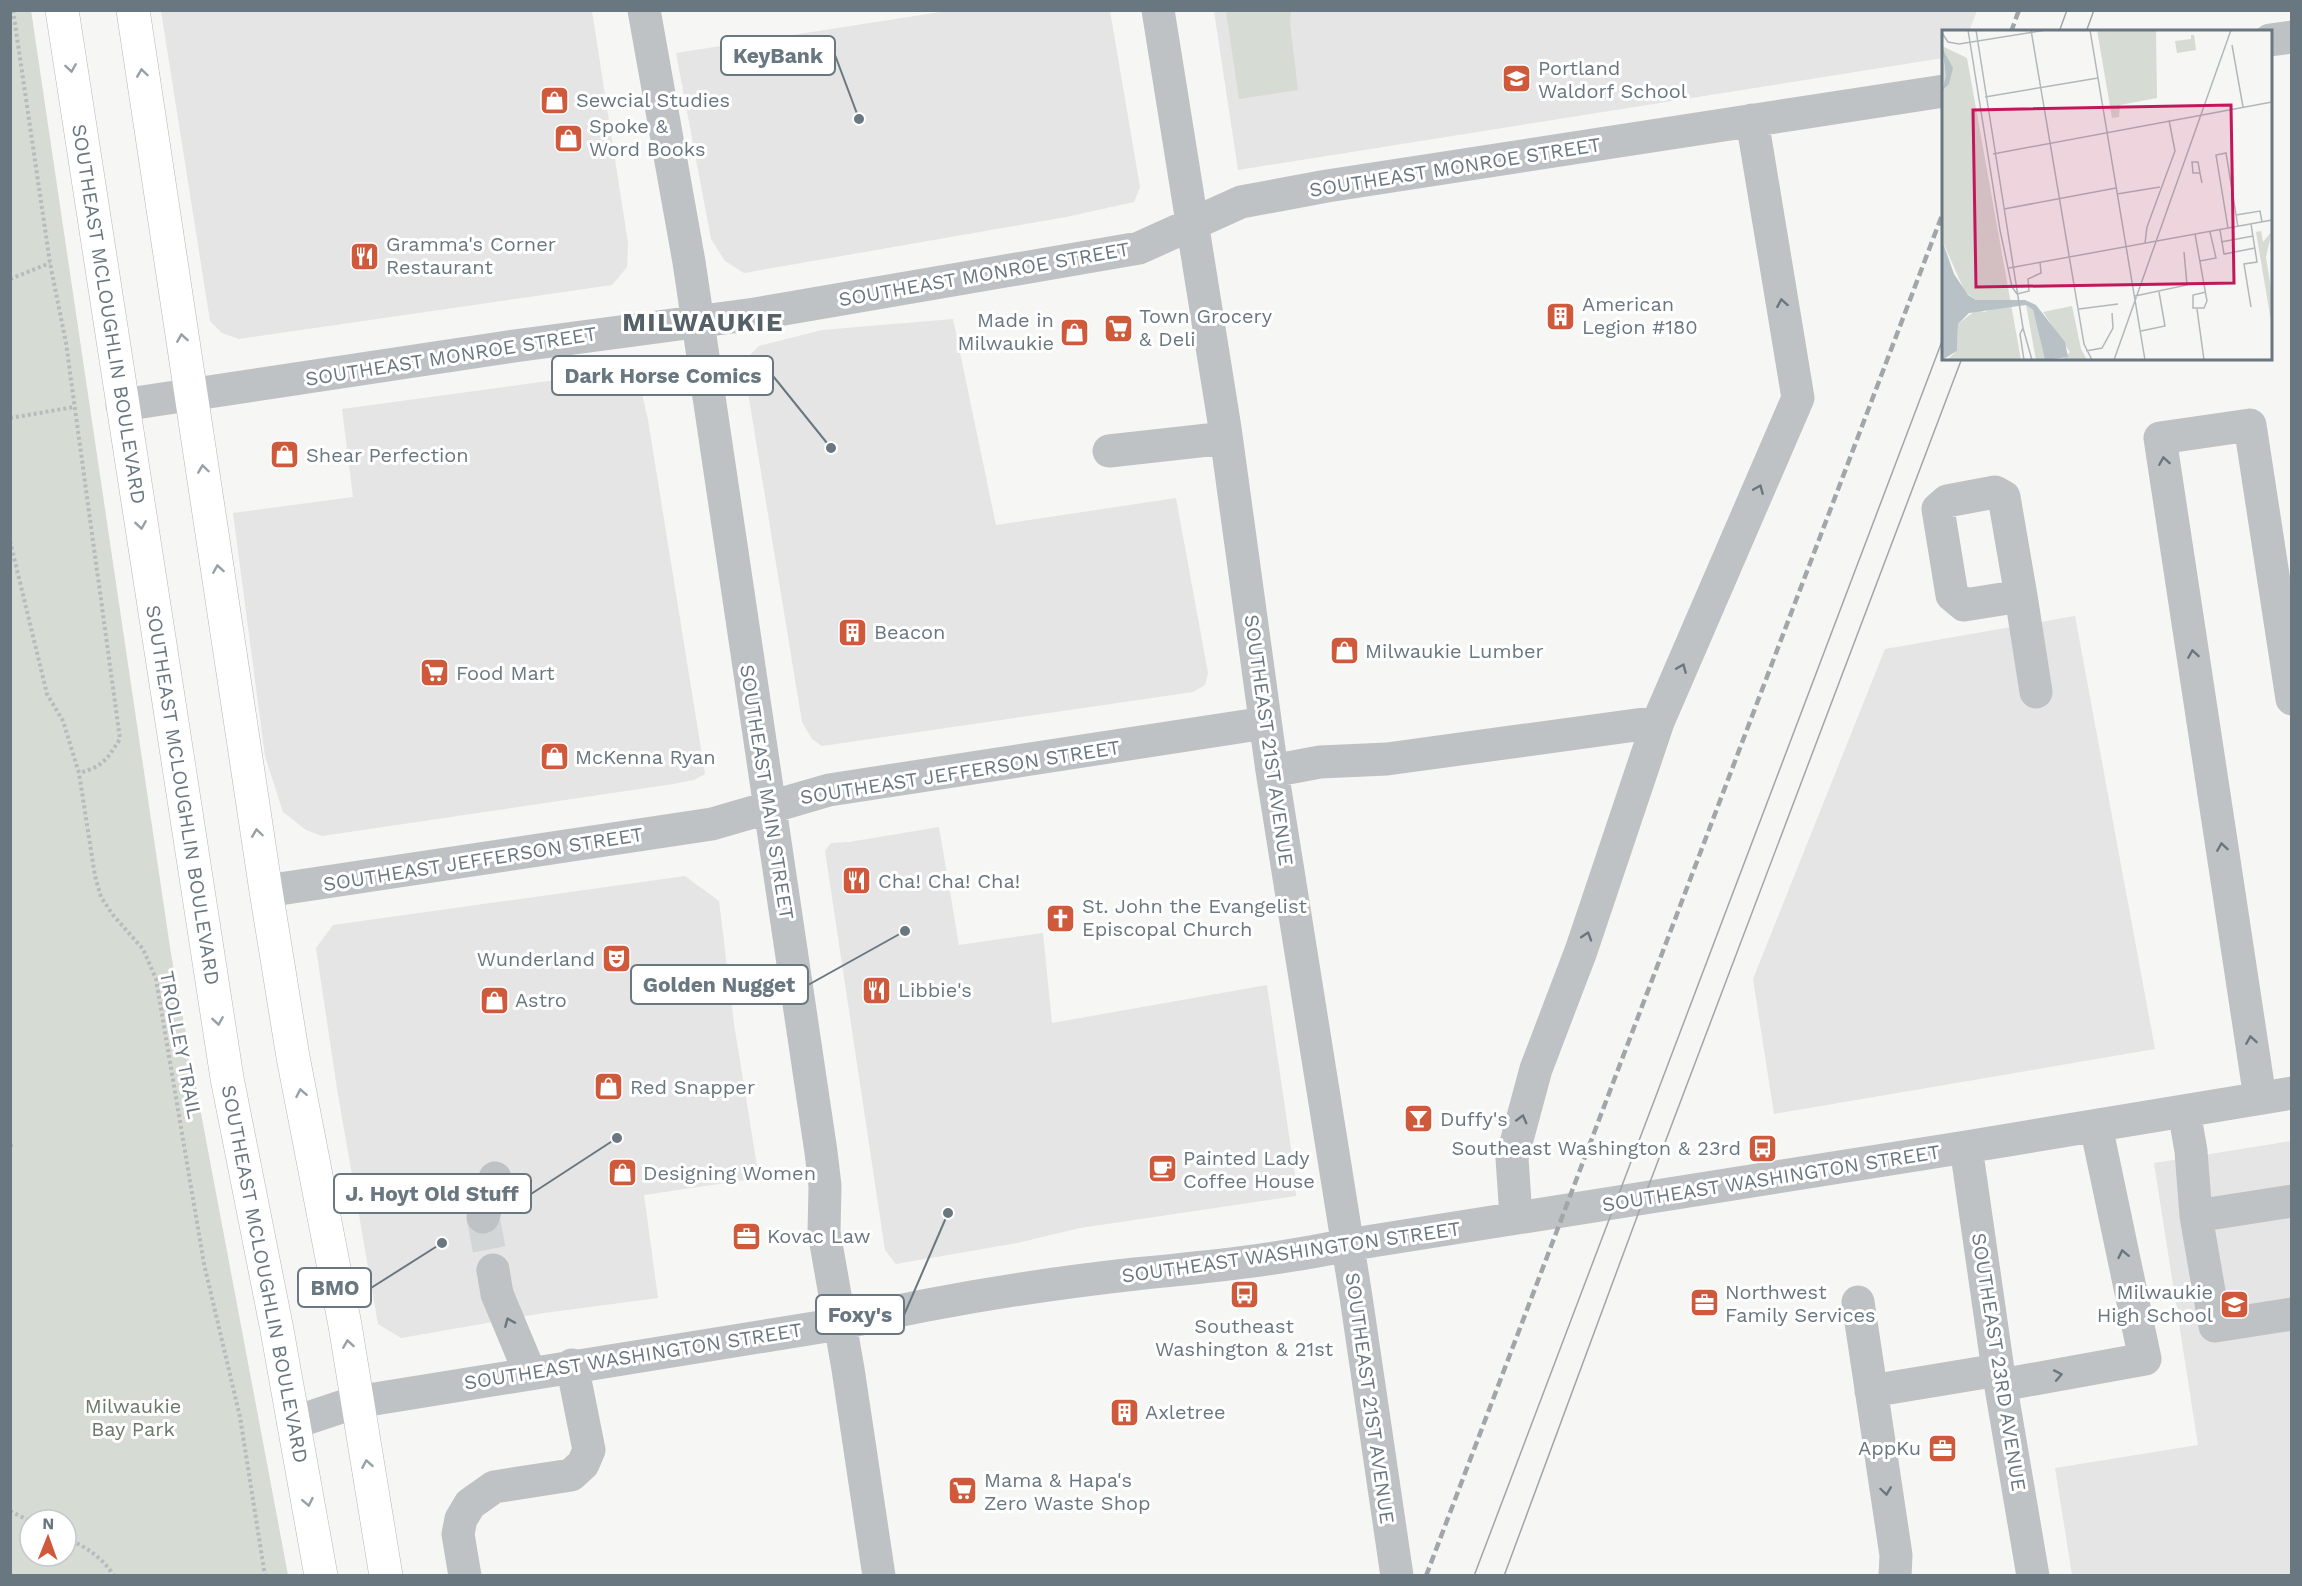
<svg xmlns="http://www.w3.org/2000/svg" width="2302" height="1586" viewBox="0 0 2302 1586" font-family="'Work Sans',sans-serif">
	<style>
		.built { fill: #e4e5e4 }
		.green { fill: #d6dbd3; fill-rule: evenodd }
		.lines { fill: none; stroke-linecap: round; stroke-linejoin: round }
		.minor-tunnel { stroke: #d3d6d7; stroke-width: 33; stroke-dasharray: 33 16; stroke-linecap: butt }
		.major-casing { stroke: #b2b6b9; stroke-width: 34 }
		.path { stroke: #b8bbbd; stroke-width: 4; stroke-dasharray: 3 3; stroke-linecap: butt }
		.minor { stroke: #bec2c5; stroke-width: 33 }
		.major { stroke: #fff; stroke-width: 33 }
		.tram { stroke: #a0a6aa; stroke-width: 1.5 }
		.rail { stroke: #a0a6aa; stroke-width: 4.5; stroke-dasharray: 9 4.5; stroke-linecap: butt }
		.oneway { stroke: #96a0a7 }
		.oneway2 { stroke: #697781 }
		.labels { text-anchor: middle; dominant-baseline: central; stroke-width: 6; stroke-linejoin: round; paint-order: stroke }
		.poi-label { font-size: 20px; fill: #697781; stroke: #fff; text-anchor: start }
		.street-label { font-size: 20px; fill: #697781; stroke: #fff }
		.park-label { font-size: 20px; fill: #6b7967; stroke: #fff }
		.district-label { font-size: 26px; font-weight: bold; letter-spacing: 1.5px; fill: #566067; stroke: #fff }
		.inset-road { fill: none; stroke: #b1b8bc; stroke-width: 1.5 }
		.view { fill: #c2185b; fill-opacity: 0.15; stroke: #c2185b; stroke-width: 3 }
		.inset-edge { fill: none; stroke: #697781; stroke-width: 3 }
		.leader { fill: none; stroke: #697781; stroke-width: 2 }
		.callout-dot { fill: #697781; stroke: #fff; stroke-width: 2 }
		.callout { fill: #fff; stroke: #697781; stroke-width: 2 }
		.callout-label { font-size: 21px; text-anchor: middle; font-weight: bold; fill: #697781 }
	</style>
	<rect width="100%" height="100%" fill="#f6f6f4"/>
	<path class="built" d="M161 11H592L628 243 627 267 612 285 239 339 222 333 210 321Z
		M947 11H1110L1140 187 1134 202 1066 217 744 273 725 261 711 239 676 53Z
		M1214 11H1977L1969 31 1944 32 1943 58 1238 170Z
		M953 319 996 525 1176 498 1208 673 1205 685 1193 692 822 746 812 739 802 722 743 362 759 346 822 330Z
		M630 370 640 385 648 420 705 774 694 780 673 784 322 836 306 830 283 812 265 756 233 513 353 497 342 409Z
		M2075 616 2155 1049 1774 1114 1753 979 1885 649Z
		M939 827 959 945 1043 933 1052 1023 1267 985 1295 1176 1296 1196 1080 1228 1017 1243 896 1264 885 1250 825 851 831 843 849 842Z
		M685 876 719 901 734 1024 759 1178 644 1195 658 1298 544 1313 401 1338 378 1324 337 1089 316 948 333 925Z
		M2291 1141V1575H2072L2055 1468 2198 1445 2154 1163Z"/>
	<path class="green" d="M31 10 171 954 288 1575H11L10 11ZM30 1520H66V1556H30Z
		M1226 11H1291L1290 23 1298 90 1239 99Z"/>
	<g class="lines">
		<path class="minor-tunnel" d="M483 1217 493 1270"/>
		<defs>
			<path id="major" d="M62 10 227 1078 277 1330 321 1576
				M133 10 266 891 293 1057 345 1325 386 1576"/>
		</defs>
		<use href="#major" class="major-casing"/>
		<path class="path" d="M13 10 50 263 66 343 120 739C106 760 104 766 79 773
			M10 279 50 263
			M10 418 74 407
			M10 541 47 694 63 721 79 773 95 876 101 897 113 915 143 949 156 979 204 1264 240 1417 265 1576
			M10 1146 13 1144
			M10 1511 30 1521
			M66 1538C86 1547 102 1557 114 1576"/>
		<path class="minor" d="M644 10 689 262 821 1152 825 1186 824 1232 848 1369 879 1576
			M1158 10 1225 428 1272 771 1356 1297 1397 1576
			M2270 40 2292 37
			M122 405 514 346 755 314 1139 248 1241 202 1327 186 1944 91
			M1109 451 1226 438
			M2021 596 2004 497 1995 492 1947 501 1938 509 1952 595 1964 605 2021 596 2036 692
			M1272 771 1320 762 1387 759 1658 722
			M266 891 712 824 829 790 1265 723
			M2260 1098 2160 438 2250 425 2292 699
			M2184 1111 2191 1151 2196 1216 2215 1326 2292 1314
			M1966 1147 1998 1370 2033 1576
			M2196 1216 2292 1201
			M483 1217 495 1178
			M1516 1218 1512 1158 1536 1069 1581 951 1658 722 1798 398 1752 120
			M493 1270 497 1294 530 1373
			M1858 1302 1896 1555 1895 1576
			M2001 1385 2145 1359 2096 1126
			M1871 1391 1998 1370
			M293 1423 356 1402 839 1324C936 1301 1036 1285 1135 1274 1206 1267 1277 1260 1347 1245L1966 1147 2292 1093
			M465 1576 458 1534 461 1519 470 1504 494 1487 571 1475 583 1464 589 1450 572 1365"/>
		<use href="#major" class="major"/>
		<path class="tram" d="M2059 32 2067 10
			M2086 32 2094 10
			M1474 1576 1944 336
			M1504 1576 1644 1198 1962 358"/>
		<path class="rail" d="M2011 32 2019 10
			M1426 1576 1944 210"/>
	</g>
	<defs><path id="oneway-chevron" d="M-2-3.5L2.5 0L-2 3.5" fill="none" stroke-width="1.6" stroke-linecap="round" stroke-linejoin="round" transform="scale(1.5)"/></defs>
	<g class="oneway">
		<use href="#oneway-chevron" transform="translate(71 68) rotate(81)"/>
		<use href="#oneway-chevron" transform="translate(142 73) rotate(-98)"/>
		<use href="#oneway-chevron" transform="translate(182 338) rotate(-99)"/>
		<use href="#oneway-chevron" transform="translate(203 469) rotate(-98)"/>
		<use href="#oneway-chevron" transform="translate(141 525) rotate(81)"/>
		<use href="#oneway-chevron" transform="translate(218 569) rotate(-99)"/>
		<use href="#oneway-chevron" transform="translate(257 833) rotate(-98)"/>
		<use href="#oneway-chevron" transform="translate(218 1021) rotate(81)"/>
		<use href="#oneway-chevron" transform="translate(301 1093) rotate(-101)"/>
		<use href="#oneway-chevron" transform="translate(348 1344) rotate(-99)"/>
		<use href="#oneway-chevron" transform="translate(367 1464) rotate(-100)"/>
		<use href="#oneway-chevron" transform="translate(308 1502) rotate(79)"/>
	</g>
	<g class="oneway2">
		<use href="#oneway-chevron" transform="translate(1782 303) rotate(-100)"/>
		<use href="#oneway-chevron" transform="translate(2164 461) rotate(-99)"/>
		<use href="#oneway-chevron" transform="translate(1759 489) rotate(-67)"/>
		<use href="#oneway-chevron" transform="translate(2193 654) rotate(-99)"/>
		<use href="#oneway-chevron" transform="translate(1682 668) rotate(-67)"/>
		<use href="#oneway-chevron" transform="translate(2222 847) rotate(-99)"/>
		<use href="#oneway-chevron" transform="translate(1587 936) rotate(-72)"/>
		<use href="#oneway-chevron" transform="translate(2251 1040) rotate(-99)"/>
		<use href="#oneway-chevron" transform="translate(1522 1119) rotate(-75)"/>
		<use href="#oneway-chevron" transform="translate(2123 1254) rotate(-102)"/>
		<use href="#oneway-chevron" transform="translate(509 1322) rotate(-113)"/>
		<use href="#oneway-chevron" transform="translate(2058 1375) rotate(-11)"/>
		<use href="#oneway-chevron" transform="translate(1886 1491) rotate(82)"/>
	</g>
	<defs>
		<symbol id="school-square" viewBox="-11 -11 22 22"><rect x="-9" y="-9" width="18" height="18" rx="4" fill="#cf5a3b" stroke="#fff"/><path d="M0-5L7-2L0 1L-7-2ZM-4 1L0 2.5L4 1V4Q0 6-4 4Z" fill="#fff"/></symbol>
		<symbol id="shop-square" viewBox="-11 -11 22 22"><rect x="-9" y="-9" width="18" height="18" rx="4" fill="#cf5a3b" stroke="#fff"/><path d="M-5-2.5h2.3a2.7 3.5 0 0 1 5.4 0H5L5.5 6h-11ZM-1.5-2.5h3a1.5 2.3 0 0 0-3 0Z" fill="#fff"/></symbol>
		<symbol id="restaurant-square" viewBox="-11 -11 22 22"><rect x="-9" y="-9" width="18" height="18" rx="4" fill="#cf5a3b" stroke="#fff"/><path d="M-5-6h1v4h1v-4h1v4h1v-4h1v5L-1.5 .5V6h-2V.5L-5-1ZM5-6V6H3V1.5H1.5Q1.5-4 5-6Z" fill="#fff"/></symbol>
		<symbol id="building-square" viewBox="-11 -11 22 22"><rect x="-9" y="-9" width="18" height="18" rx="4" fill="#cf5a3b" stroke="#fff"/><path d="M-4-6H4V6H1V3H-1V6H-4ZM-2.5-4.3h1.7v1.8h-1.7ZM.8-4.3h1.7v1.8H.8ZM-2.5-1h1.7V.8h-1.7ZM.8-1h1.7V.8H.8Z" fill="#fff"/></symbol>
		<symbol id="supermarket-square" viewBox="-11 -11 22 22"><rect x="-9" y="-9" width="18" height="18" rx="4" fill="#cf5a3b" stroke="#fff"/><path d="M-6-5.5h2.5l.6 2H6L4.5 2H-2.5L-4.4-4H-6ZM-1.5 3.2a1.3 1.3 0 1 0 .1 0ZM3 3.2a1.3 1.3 0 1 0 .1 0Z" fill="#fff"/></symbol>
		<symbol id="church-square" viewBox="-11 -11 22 22"><rect x="-9" y="-9" width="18" height="18" rx="4" fill="#cf5a3b" stroke="#fff"/><path d="M-1.2-6h2.4v3.5h3.3v2.4h-3.3V6h-2.4V-.1h-3.3v-2.4h3.3Z" fill="#fff"/></symbol>
		<symbol id="theatre-square" viewBox="-11 -11 22 22"><rect x="-9" y="-9" width="18" height="18" rx="4" fill="#cf5a3b" stroke="#fff"/><path d="M-5-5.5Q0-4 5-5.5V0Q5 5 0 6Q-5 5-5 0ZM-3.3-2.5H-1v1.5H-3.3ZM1-2.5H3.3v1.5H1ZM-2.8 1Q0 5.5 2.8 1Z" fill="#fff"/></symbol>
		<symbol id="bar-square" viewBox="-11 -11 22 22"><rect x="-9" y="-9" width="18" height="18" rx="4" fill="#cf5a3b" stroke="#fff"/><path d="M-6-5H6L.8 .8V4.5H3.5V6h-7V4.5H-.8V.8Z" fill="#fff"/></symbol>
		<symbol id="bus-square" viewBox="-11 -11 22 22"><rect x="-9" y="-9" width="18" height="18" rx="4" fill="#cf5a3b" stroke="#fff"/><path d="M-5-6H5V4H4V6H2V4H-2V6H-4V4H-5ZM-3.5-4V0h7V-4ZM-3.5 1.2v1.5H-2V1.2ZM2 1.2v1.5H3.5V1.2Z" fill="#fff"/></symbol>
		<symbol id="cafe-square" viewBox="-11 -11 22 22"><rect x="-9" y="-9" width="18" height="18" rx="4" fill="#cf5a3b" stroke="#fff"/><path d="M-5.5-4.5H6V0H3Q3 3.5 0 3.5H-2.5Q-5.5 3.5-5.5 0ZM3-3.2v2h1.7v-2ZM-6 4.5H4V6H-6Z" fill="#fff"/></symbol>
		<symbol id="office-square" viewBox="-11 -11 22 22"><rect x="-9" y="-9" width="18" height="18" rx="4" fill="#cf5a3b" stroke="#fff"/><path d="M-6-3h4V-5.5h4V-3h4V5H-6ZM-1-4.5V-3h2v-1.5ZM-6 0V1H6V0Z" fill="#fff"/></symbol>
	</defs>
	<g fill-rule="evenodd">
		<use href="#school-square" x="1500" y="62" width="33" height="33"/>
		<use href="#shop-square" x="538" y="84" width="33" height="33"/>
		<use href="#shop-square" x="552" y="122" width="33" height="33"/>
		<use href="#restaurant-square" x="348" y="240" width="33" height="33"/>
		<use href="#building-square" x="1544" y="300" width="33" height="33"/>
		<use href="#supermarket-square" x="1102" y="312" width="33" height="33"/>
		<use href="#shop-square" x="1058" y="316" width="33" height="33"/>
		<use href="#shop-square" x="268" y="438" width="33" height="33"/>
		<use href="#building-square" x="836" y="616" width="33" height="33"/>
		<use href="#shop-square" x="1328" y="634" width="33" height="33"/>
		<use href="#supermarket-square" x="418" y="656" width="33" height="33"/>
		<use href="#shop-square" x="538" y="740" width="33" height="33"/>
		<use href="#restaurant-square" x="840" y="864" width="33" height="33"/>
		<use href="#church-square" x="1044" y="902" width="33" height="33"/>
		<use href="#theatre-square" x="600" y="942" width="33" height="33"/>
		<use href="#restaurant-square" x="860" y="974" width="33" height="33"/>
		<use href="#shop-square" x="478" y="984" width="33" height="33"/>
		<use href="#shop-square" x="592" y="1070" width="33" height="33"/>
		<use href="#bar-square" x="1402" y="1102" width="33" height="33"/>
		<use href="#bus-square" x="1746" y="1132" width="33" height="33"/>
		<use href="#cafe-square" x="1146" y="1152" width="33" height="33"/>
		<use href="#shop-square" x="606" y="1156" width="33" height="33"/>
		<use href="#office-square" x="730" y="1220" width="33" height="33"/>
		<use href="#bus-square" x="1228" y="1278" width="33" height="33"/>
		<use href="#office-square" x="1688" y="1286" width="33" height="33"/>
		<use href="#school-square" x="2218" y="1288" width="33" height="33"/>
		<use href="#building-square" x="1108" y="1396" width="33" height="33"/>
		<use href="#office-square" x="1926" y="1432" width="33" height="33"/>
		<use href="#supermarket-square" x="946" y="1474" width="33" height="33"/>
	</g>
	<g class="labels">
		<g class="poi-label">
			<text x="1538" y="68">Portland<tspan x="1538" dy="23">Waldorf School</tspan></text>
			<text x="576" y="100">Sewcial Studies</text>
			<text x="589" y="126">Spoke &amp;<tspan x="589" dy="23">Word Books</tspan></text>
			<text x="386" y="244">Gramma's Corner<tspan x="386" dy="23">Restaurant</tspan></text>
			<text x="1582" y="304">American<tspan x="1582" dy="23">Legion #180</tspan></text>
			<text x="1139" y="316">Town Grocery<tspan x="1139" dy="23">&amp; Deli</tspan></text>
			<text x="1054" y="320" text-anchor="end">Made in<tspan x="1054" dy="23">Milwaukie</tspan></text>
			<text x="306" y="455">Shear Perfection</text>
			<text x="874" y="632">Beacon</text>
			<text x="1365" y="651">Milwaukie Lumber</text>
			<text x="456" y="673">Food Mart</text>
			<text x="575" y="757">McKenna Ryan</text>
			<text x="878" y="881">Cha! Cha! Cha!</text>
			<text x="1082" y="906">St. John the Evangelist<tspan x="1082" dy="23">Episcopal Church</tspan></text>
			<text x="595" y="959" text-anchor="end">Wunderland</text>
			<text x="898" y="990">Libbie's</text>
			<text x="515" y="1000">Astro</text>
			<text x="630" y="1087">Red Snapper</text>
			<text x="1440" y="1119">Duffy's</text>
			<text x="1741" y="1148" text-anchor="end">Southeast Washington &amp; 23rd</text>
			<text x="1183" y="1158">Painted Lady<tspan x="1183" dy="23">Coffee House</tspan></text>
			<text x="643" y="1173">Designing Women</text>
			<text x="767" y="1236">Kovac Law</text>
			<text x="1725" y="1292">Northwest<tspan x="1725" dy="23">Family Services</tspan></text>
			<text x="2213" y="1292" text-anchor="end">Milwaukie<tspan x="2213" dy="23">High School</tspan></text>
			<text x="1244" y="1326" text-anchor="middle">Southeast<tspan x="1244" dy="23">Washington &amp; 21st</tspan></text>
			<text x="1145" y="1412">Axletree</text>
			<text x="1921" y="1448" text-anchor="end">AppKu</text>
			<text x="984" y="1480">Mama &amp; Hapa's<tspan x="984" dy="23">Zero Waste Shop</tspan></text>
		</g>
		<g class="street-label">
			<text transform="translate(1455 167) rotate(-9)">SOUTHEAST MONROE STREET</text>
			<text transform="translate(984 274) rotate(-10)">SOUTHEAST MONROE STREET</text>
			<text transform="translate(109 314) rotate(81)">SOUTHEAST MCLOUGHLIN BOULEVARD</text>
			<text transform="translate(451 356) rotate(-9)">SOUTHEAST MONROE STREET</text>
			<text transform="translate(1269 740) rotate(82)">SOUTHEAST 21ST AVENUE</text>
			<text transform="translate(960 772) rotate(-9)">SOUTHEAST JEFFERSON STREET</text>
			<text transform="translate(767 792) rotate(81)">SOUTHEAST MAIN STREET</text>
			<text transform="translate(183 795) rotate(81)">SOUTHEAST MCLOUGHLIN BOULEVARD</text>
			<text transform="translate(483 859) rotate(-9)">SOUTHEAST JEFFERSON STREET</text>
			<text transform="translate(181 1045) rotate(79)">TROLLEY TRAIL</text>
			<text transform="translate(1771 1178) rotate(-9)">SOUTHEAST WASHINGTON STREET</text>
			<text transform="translate(1291 1252) rotate(-8)">SOUTHEAST WASHINGTON STREET</text>
			<text transform="translate(265 1274) rotate(79)">SOUTHEAST MCLOUGHLIN BOULEVARD</text>
			<text transform="translate(633 1356) rotate(-9)">SOUTHEAST WASHINGTON STREET</text>
			<text transform="translate(1999 1362) rotate(81)">SOUTHEAST 23RD AVENUE</text>
			<text transform="translate(1370 1398) rotate(82)">SOUTHEAST 21ST AVENUE</text>
		</g>
		<g class="park-label">
			<text x="133" y="1406">Milwaukie<tspan x="133" dy="23">Bay Park</tspan></text>
		</g>
		<g class="district-label">
			<text x="703" y="322">MILWAUKIE</text>
		</g>
	</g>
	<g transform="translate(1942 30)">
		<rect width="330" height="330" fill="#f6f6f4"/>
		<path d="M155 0H214L215 68 178 75 177 87 170 88ZM249 5H252L254 20 235 23 233 11 249 9ZM0 16 25 28 79 330H5L15 321 16 294 34 280 43 282 61 272 34 270 23 262 0 210V61L4 57 0 53V27L5 46ZM319 201 321 212 330 201 324 227 330 265 329 291 314 202ZM84 275 91 280 103 330H94ZM130 276 139 319 145 330H120L128 322 101 282Z" fill="#d6dbd3"/>
		<path d="M0 18 11 38 7 54 0 61 4 46ZM0 210 12 244 26 265 34 270H83L94 275 123 312 126 327 103 330 91 280 84 275 27 283 16 294 15 321 0 330Z" fill="#b8c2c6"/>
		<path class="inset-road" d="M26 0 58 200 70 257 75 264M34 0 81 298 90 330M89 0 142 314 150 330M148 0 203 330M0 3 6 12 17 14 104 0M290 15 301 77M43 67 156 48M51 124 330 72M258 143 256 132H250L251 143H258L260 153M175 164 218 157M62 179 174 158M294 185 318 181 320 192M286 198 274 125 284 123 296 197M278 200 282 224 313 218M253 204 265 271 262 278H251V265L264 262M279 212 311 206M203 213 205 197 233 121 227 90M258 231 274 228 268 202M67 238 330 190M75 264 87 261 86 249 99 243 98 232M193 266 245 255 242 222M309 277 302 234 315 232 309 194M137 279 176 274M255 279 262 330M81 298 78 304 82 330M199 301 223 296 217 262M144 321 160 318 171 298 170 283M172 330 289 0"/>
		<path class="view" d="M289 75 292 253 34 257 31 80Z"/>
		<rect width="330" height="330" class="inset-edge"/>
	</g>
	<path class="leader" d="M859 119L835 55M831 448L773 376M905 931L808 985M617 1138L531 1194M442 1243L371 1288M948 1213L904 1315"/>
	<g class="callout-dot">
		<circle cx="859" cy="119" r="6"/>
		<circle cx="831" cy="448" r="6"/>
		<circle cx="905" cy="931" r="6"/>
		<circle cx="617" cy="1138" r="6"/>
		<circle cx="442" cy="1243" r="6"/>
		<circle cx="948" cy="1213" r="6"/>
	</g>
	<g class="callout">
		<rect x="721" y="36" width="114" height="39" rx="6"/>
		<rect x="552" y="356" width="221" height="39" rx="6"/>
		<rect x="631" y="965" width="177" height="39" rx="6"/>
		<rect x="334" y="1174" width="197" height="39" rx="6"/>
		<rect x="298" y="1268" width="73" height="39" rx="6"/>
		<rect x="816" y="1295" width="88" height="39" rx="6"/>
	</g>
	<g class="callout-label">
		<text x="778" y="63">KeyBank</text>
		<text x="663" y="383">Dark Horse Comics</text>
		<text x="719" y="992">Golden Nugget</text>
		<text x="432" y="1201">J. Hoyt Old Stuff</text>
		<text x="335" y="1295">BMO</text>
		<text x="860" y="1322">Foxy's</text>
	</g>
	<rect width="2302" height="1586" fill="none" stroke="#697781" stroke-width="24"/>
	<g transform="translate(48 1538) rotate(1)"><circle r="28" fill="#ffffff" stroke="#c3c9cd" stroke-width="1.5"/>
	<path d="M0-4.5L10 22L0 15L-10 22Z" fill="#cf5a3b"/>
	<text y="-9" font-size="16" font-weight="bold" text-anchor="middle" fill="#697781">N</text>
	</g>
</svg>
